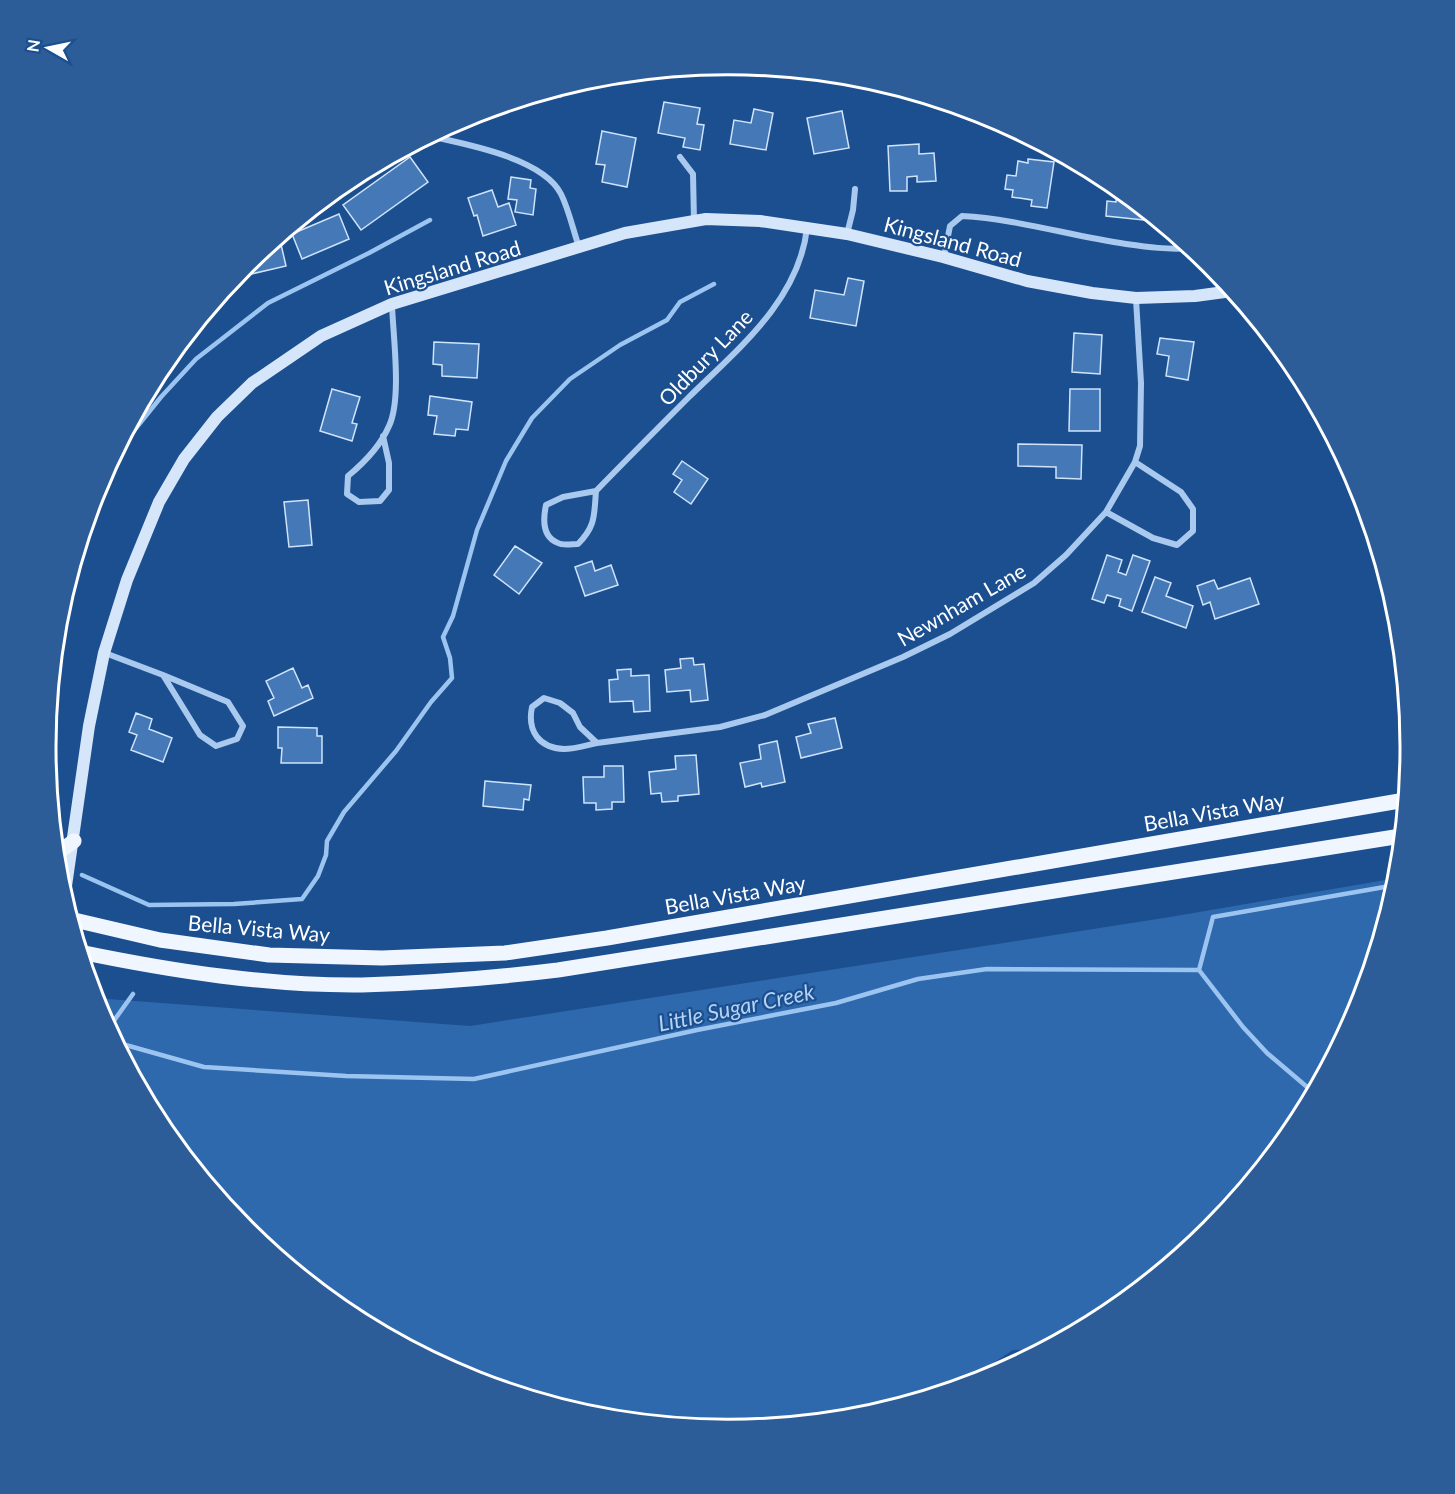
<svg xmlns="http://www.w3.org/2000/svg" width="1455" height="1494" viewBox="0 0 1455 1494" font-family="Lato,sans-serif">
	<style>
		.green { fill: #2e69ad }
		.lines { fill: none; stroke-linecap: round; stroke-linejoin: round }
		.stream { stroke: #9cc4f0; stroke-width: 4.5 }
		.building { fill: #4478b7; stroke: #cfe3fa; stroke-width: 1.5 }
		.street { stroke: #a9c9ee; stroke-width: 6 }
		.secondary { stroke: #d6e6fa; stroke-width: 12 }
		.primary { stroke: #f0f6ff; stroke-width: 15 }
		.labels { text-anchor: middle; dominant-baseline: central; stroke-width: 4.5; stroke-linejoin: round; paint-order: stroke }
		.street-label { font-size: 21px; fill: #fff; stroke: #1b4f8f }
		.water-label { font-size: 22px; font-style: italic; fill: #b5d3f5; stroke: #1b4f8f }
		.rim { fill: none; stroke: #fff; stroke-width: 3 }
	</style>
	<rect width="100%" height="100%" fill="#1b4f8f"/>
	<path class="green" d="M1397 878 1358 1009 1295 1126 1210 1230 1106 1315 1042 1349 1013 1350 955 1388 860 1416 727 1429 594 1416 466 1377 395 1340 348 1314 245 1229 160 1126 97 1008 94 998 470 1026 1170 917Z"/>
	<g class="lines">
		<path class="stream" d="M92 501 120 448 161 397 196 359 268 303 369 253 430 220
			M82 875 149 905 234 904 302 899 318 876 326 855 327 841 344 812 396 751 431 702 452 678 450 658 443 637 453 616 477 530 506 461 532 418 570 379 620 345 667 320 680 302 714 284
			M1199 970 1213 917 1396 885
			M108 1029 133 994
			M115 1042 204 1067 346 1076 474 1079 697 1030 836 1003 918 979 987 969 1199 970 1243 1027 1267 1053 1313 1092"/>
	</g>
	<path class="building" d="M579 82 577 89 563 87Z
		M562 87 561 97 542 94Z
		M664 102 700 108 697 124 704 125 700 150 683 147 685 138 658 133Z
		M754 109 773 113 766 150 730 144 734 120 751 123Z
		M842 111 849 148 814 154 807 118Z
		M602 131 636 138 627 187 602 182 605 165 596 164Z
		M919 144V154L934 153 936 181 917 182V176L907 177V191H890L888 146Z
		M410 157 428 182 361 230 343 205Z
		M1028 159 1054 162 1047 208 1031 206 1032 200 1012 197 1013 190 1005 189 1007 175 1016 176 1018 161 1028 163Z
		M511 177 531 180 530 188 536 189 533 215 515 212 517 200 508 199Z
		M492 190 498 207 509 203 516 225 483 236 477 215 474 216 468 198Z
		M1117 191 1122 192 1153 218V221L1106 216 1107 201 1116 202Z
		M339 214 349 239 302 259 292 234Z
		M280 240 286 266 234 278 245 264 273 241Z
		M848 278 864 281 856 326 810 318 815 290 844 295Z
		M1074 333 1102 335 1100 374 1072 372Z
		M1160 338 1194 342 1188 380 1166 376 1169 356 1157 354Z
		M434 342 479 344 477 378 442 376V365L433 364Z
		M332 389 360 397 352 423 357 424 352 441 320 431Z
		M1070 389H1100V431H1069Z
		M430 396 472 402 468 430 456 429 455 436 434 434 437 416 428 415Z
		M1018 444 1082 445 1081 479 1056 478V467L1018 466Z
		M682 461 708 479 691 504 674 492 682 480 673 474Z
		M308 500 312 545 289 547 284 502Z
		M515 546 542 563 519 594 494 575Z
		M1107 555 1122 560 1118 572 1126 575 1133 555 1150 561 1132 611 1119 606 1121 599 1107 595 1104 603 1092 599Z
		M592 561 595 571 611 565 618 585 585 596 575 567Z
		M1155 577 1171 583 1166 596 1193 606 1186 628 1142 612Z
		M1250 578 1259 604 1215 619 1210 602 1203 605 1197 586 1214 580 1218 589Z
		M693 658 694 665 704 664 708 700 691 702 690 690 667 692 665 670 681 668 680 659Z
		M293 668 302 688 308 685 313 698 274 716 268 701 274 698 266 681Z
		M631 669V676L649 675 650 711 634 712 633 701 610 702 609 680 618 679 617 670Z
		M136 713 152 719 149 729 172 738 163 762 131 750 137 735 129 732Z
		M835 718 842 748 801 758 796 737 811 733 808 724Z
		M278 727 317 728V736H322V763H281L282 748H278Z
		M777 741 785 782 762 787 761 783 745 787 740 763 761 759 759 745Z
		M696 755 699 794 678 796V801L662 802 661 793 651 794 649 772 676 769 675 756Z
		M604 766H623L624 802H612V809L596 810V803H584L583 777H604Z
		M485 781 531 785 529 800 524 799 523 810 483 806Z"/>
	<g class="lines">
		<path class="street" d="M429 136C465 144 543 158 561 194 569 210 573 230 579 247
			M680 157 693 174 694 221
			M847 234 853 210 855 189
			M944 257 950 226 962 216C1017 219 1071 236 1126 244 1147 247 1169 250 1190 248
			M383 436 389 463V490L380 501 359 502 347 494 348 476C365 462 380 447 389 426 402 399 393 335 392 305
			M596 491C594 515 596 526 578 544 572 544 563 546 558 543 542 537 543 519 546 505L563 497 596 491C627 459 658 428 689 397 738 349 799 300 807 228
			M1106 512 1153 538 1177 545 1193 531V509L1181 492 1135 462
			M105 653 163 675
			M163 675 228 702 243 726 237 739 216 746 200 735Z
			M597 743C587 745 575 749 564 749 539 748 527 731 532 707L544 698 560 703 573 713 580 727 597 743 720 727 765 715 903 657 950 634 1034 583 1066 555 1106 512 1135 462 1140 446 1141 383 1136 299"/>
		<path class="secondary" d="M64 900 89 726 104 653 127 580 159 502 184 459 217 417 252 383 321 336 392 304 579 247 625 233 706 219 760 221 847 234 943 257 1027 281 1092 293 1136 298 1195 296 1232 291"/>
		<path class="primary" d="M56 854 74 841
			M70 919 160 940 269 955 382 958 505 953 607 938 1405 800
			M80 952C172 971 268 986 362 985 428 983 493 978 558 970L1401 836"/>
	</g>
	<g class="labels">
		<g class="street-label">
			<text transform="translate(953 241) rotate(15)">Kingsland Road</text>
			<text transform="translate(452 267) rotate(-17)">Kingsland Road</text>
			<text transform="translate(705 357) rotate(-46)">Oldbury Lane</text>
			<text transform="translate(961 604) rotate(-30)">Newnham Lane</text>
			<text transform="translate(1214 811) rotate(-10)">Bella Vista Way</text>
			<text transform="translate(735 894) rotate(-10)">Bella Vista Way</text>
			<text transform="translate(259 928) rotate(5)">Bella Vista Way</text>
		</g>
		<g class="water-label">
			<text transform="translate(736 1007) rotate(-12)">Little Sugar Creek</text>
		</g>
	</g>
	<path d="M0 0H1455V1494H0ZM56 747a672 672 0 1 1 1344 0a672 672 0 1 1-1344 0Z" fill="#2d5d98" fill-rule="evenodd"/>
	<path class="rim" d="M56 747a672 672 0 1 1 1344 0a672 672 0 1 1-1344 0Z"/>
	<g transform="translate(48 48) rotate(279)" stroke="#1b4f8f" stroke-width="4.5" paint-order="stroke">
	<path d="M0-4.5L10 22L0 15L-10 22Z" fill="#ffffff"/>
	<text y="-9" font-size="16" font-weight="bold" text-anchor="middle" fill="#ffffff">N</text>
	</g>
</svg>
